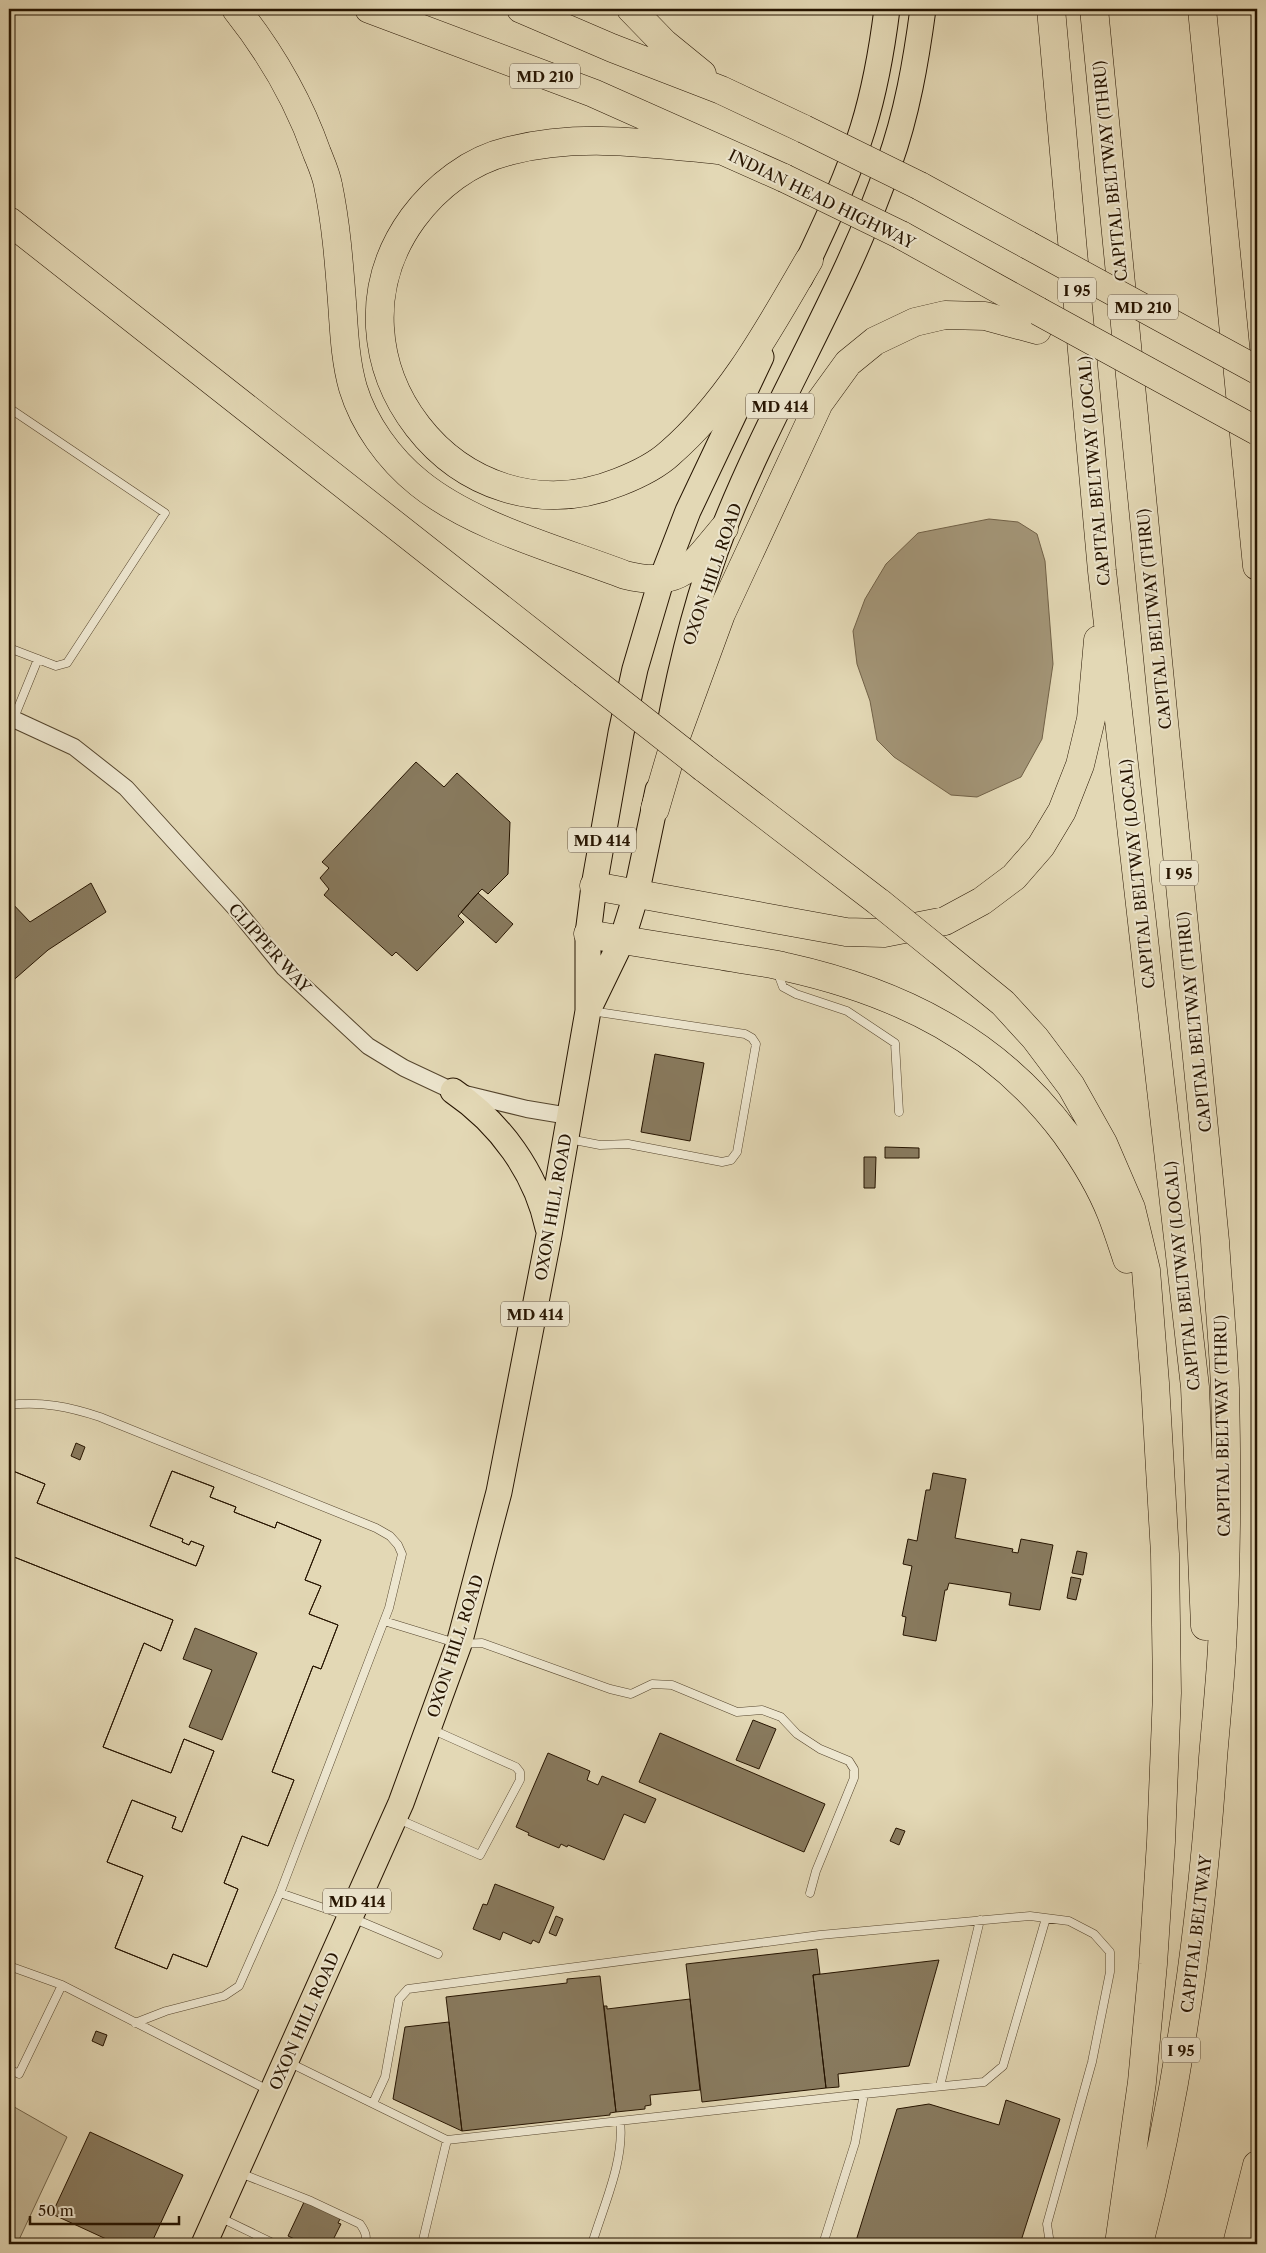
<svg xmlns="http://www.w3.org/2000/svg" width="1266" height="2253" viewBox="0 0 1266 2253" font-family="'Libre Caslon Text',serif">
	<style>
		.green { fill: #c3b796; stroke: #74664b }
		.water { fill: #a39577; stroke: #716147 }
		.building { fill: #887a5e; stroke: #261400; fill-rule: evenodd }
		.lines { fill: none; stroke-linecap: round; stroke-linejoin: round }
		.lane-casing { stroke: #55452d; stroke-width: 9 }
		.street-casing { stroke: #55452d; stroke-width: 18 }
		.primary-casing { stroke: #261400; stroke-width: 27 }
		.highway-casing { stroke: #261400; stroke-width: 29 }
		.lane { stroke: #ede6cf; stroke-width: 8 }
		.street { stroke: #ede6cf; stroke-width: 16 }
		.primary { stroke: #e3d8b5; stroke-width: 25 }
		.highway { stroke: #e3d8b5; stroke-width: 28 }
		.highway-bridge-casing { stroke: #261400; stroke-width: 29; stroke-linecap: butt }
		.highway-bridge { stroke: #e3d8b5; stroke-width: 28 }
		.labels { text-anchor: middle; dominant-baseline: central; stroke-width: 4; stroke-linejoin: round; paint-order: stroke }
		.shield { fill: #ede6cf; stroke: #62533e; stroke-width: 1 }
		.shield-label { font-size: 15px; font-weight: bold; fill: #261400 }
		.street-label { font-size: 16px; fill: #261400; stroke: #ede6cf }
	</style>
	<rect width="100%" height="100%" fill="#e3d8b5"/>
	<filter id="stains"><feTurbulence type="fractalNoise" baseFrequency=".004" numOctaves="4"/><feColorMatrix values="0 0 0 0 .2 0 0 0 0 .09 0 0 0 0 .02 0 0 0 .5 -.17"/></filter>
	<radialGradient id="worn" r=".72"><stop offset=".6" stop-color="#630" stop-opacity="0"/><stop offset="1" stop-color="#630" stop-opacity=".3"/></radialGradient>
	<path class="green" d="M9 2104 67 2137 17 2244H9Z"/>
	<path class="water" d="M989 519 1018 522 1037 534 1045 561 1053 664 1042 739 1021 777 977 797 951 795 894 757 877 740 870 701 857 664 853 631 865 599 886 564 918 533Z"/>
	<path class="building" d="M416 762 444 787 457 773 510 822 508 874 488 894 482 889 478 893 458 916 464 922 417 971 396 952 392 956 324 895 329 889 320 878 329 868 322 862Z
		M91 883 106 912 48 950 9 984V900L30 922Z
		M478 893 513 924 496 943 461 912Z
		M655 1054 704 1063 690 1141 641 1132Z
		M885 1147 919 1148V1158H885Z
		M864 1157H876L875 1188H864Z
		M76 1443 85 1447 80 1460 71 1456Z
		M13 1471 45 1484 37 1503 196 1566 204 1546 191 1541 189 1545 182 1542 183 1539 150 1526 172 1471 214 1487 210 1497 236 1507 234 1512 275 1528 277 1522 321 1540 305 1580 321 1586 309 1614 338 1625 321 1669 313 1666 272 1772 294 1780 268 1846 242 1836 224 1883 238 1889 207 1967 173 1954 167 1969 115 1948 143 1876 107 1862 132 1800 176 1817 172 1828 182 1832 214 1751 184 1739 171 1773 103 1747 144 1643 161 1651 173 1620 9 1555V1482ZM195 1628 257 1653 222 1740 189 1727 212 1670 183 1659Z
		M13 1471 45 1484 37 1503 196 1566 204 1546 191 1541 189 1545 182 1542 183 1539 150 1526 172 1471 214 1487 210 1497 236 1507 234 1512 275 1528 277 1522 321 1540 305 1580 321 1586 309 1614 338 1625 321 1669 313 1666 272 1772 294 1780 268 1846 242 1836 224 1883 238 1889 207 1967 173 1954 167 1969 115 1948 143 1876 107 1862 132 1800 176 1817 172 1828 182 1832 214 1751 184 1739 171 1773 103 1747 144 1643 161 1651 173 1620 9 1555V1482Z
		M933 1473 966 1479 955 1538 1013 1549 1012 1552 1018 1553 1021 1539 1053 1545 1040 1610 1009 1605 1011 1593 949 1583 947 1590H945L936 1641 903 1635 906 1617 902 1616 912 1566 903 1564 908 1539 917 1541 926 1490H930Z
		M1077 1551 1087 1553 1083 1575 1072 1573Z
		M1071 1577 1081 1579 1076 1600 1067 1598Z
		M753 1720 776 1729 759 1769 736 1760Z
		M660 1733 825 1804 804 1852 639 1782Z
		M548 1753 590 1771 587 1780 598 1785 602 1776 656 1799 645 1823 624 1814 604 1860 568 1845 567 1847 561 1844 559 1848 528 1835 529 1833 516 1827Z
		M896 1828 905 1831 899 1845 890 1841Z
		M495 1884 554 1907 539 1943 533 1940 531 1944 503 1932 500 1940 473 1929 483 1904 487 1905Z
		M556 1916 563 1919 556 1936 549 1933Z
		M817 1949 820 1974 813 1975 826 2088 702 2102 686 1964Z
		M939 1960 909 2066 838 2074 839 2087 826 2088 813 1975Z
		M600 1976 616 2112 610 2113V2115L462 2131 446 1997 567 1983V1979Z
		M690 1999 700 2090 650 2095 651 2105 645 2106V2109L616 2112 604 2006H607V2009Z
		M449 2022 462 2131 393 2099 405 2027Z
		M96 2031 107 2035 103 2046 92 2041Z
		M1006 2100 1060 2119 1020 2244H855L897 2109 929 2104 999 2125Z
		M90 2132 183 2175 151 2244H117L52 2214Z
		M305 2200 341 2217 338 2223 341 2224 331 2244H305L288 2236Z"/>
	<g class="lines">
		<defs>
			<path id="lane" d="M9 408 165 513 67 663 56 666 9 648
				M9 730 38 659
				M777 971 783 987 796 994 847 1011 895 1043 899 1112
				M569 1139 600 1145 628 1144 722 1162 731 1160 737 1152 756 1044 752 1038 745 1034 591 1011
				M9 1405C41 1401 70 1407 100 1417L376 1528 390 1536 398 1545 402 1554 389 1608 280 1893 239 1986 224 1996 166 2011 135 2023
				M384 1621 459 1644 482 1643 610 1689 631 1694 652 1684 672 1685 737 1712 762 1710 781 1717 797 1734 820 1749 849 1761 854 1769V1778L816 1871 810 1893
				M398 1819 480 1855 520 1780V1772L516 1767 431 1729
				M280 1893 350 1917 438 1954
				M9 1966 62 1985 268 2090
				M288 2062 447 2140 864 2094 855 2143 823 2244
				M9 2069 19 2074 62 1985
				M940 2086 980 1920
				M864 2094 984 2082 1003 2066 1046 1918
				M373 2103 385 2077 399 1999 408 1989 820 1935 1030 1916 1069 1921 1094 1934 1110 1952V1972L1092 2062 1047 2224 1050 2244
				M240 2173 311 2201 360 2224C365 2231 368 2237 364 2244
				M219 2217 275 2244
				M422 2244 447 2140
				M592 2244C603 2207 625 2160 620 2121"/>
			<path id="street" d="M9 717 74 747 126 788 236 909 284 968 368 1046 404 1068 453 1091 527 1109 569 1116"/>
			<path id="primary" d="M800 278C823 229 847 180 863 128 875 89 882 49 887 9
				M668 734C681 664 698 594 724 528 773 404 846 290 889 164 907 114 916 61 923 9
				M590 1006 622 940 636 895 658 790
				M453 1091C500 1123 536 1172 548 1228
				M204 2244 401 1803 459 1644 499 1492 549 1235 588 1011V934L594 886 621 733 635 669 661 581 688 511 761 357"/>
			<path id="highway" d="M236 9C271 53 298 99 317 153 321 163 326 174 328 185 336 223 339 263 342 302 344 330 345 360 353 388 364 424 389 459 419 483 473 527 560 550 625 575 681 589 691 567 724 528
				M369 9 593 93 784 178
				M521 9 612 48 721 90 804 129
				M631 9 664 43 702 74
				M1051 9 1102 571 1195 1387 1205 1626
				M1094 9 1215 1241C1218 1290 1223 1339 1225 1388 1227 1474 1227 1561 1222 1647 1220 1684 1216 1721 1213 1758 1202 1922 1180 2085 1139 2244
				M1202 9 1257 566
				M718 150C648 143 578 133 509 151 470 160 436 187 413 218 312 357 458 547 619 482 637 475 656 466 670 453 730 401 770 327 809 260
				M920 186 1028 245
				M9 221 583 673
				M901 235 1038 311
				M704 768 880 903
				M655 809 677 734 721 614 819 403 848 363 875 341 915 322 945 315 985 316 1037 330
				M594 886 846 932 884 933 945 921 982 901 1014 877 1041 846 1062 811 1080 765 1091 719 1098 640
				M588 934C633 942 678 949 723 956 744 960 766 962 786 967 899 992 996 1040 1066 1134 1083 1158 1100 1185 1111 1213 1117 1228 1122 1244 1127 1259
				M938 950 1003 1003 1035 1038 1071 1086 1103 1143 1131 1208 1146 1270 1155 1383 1165 1554 1167 1693 1161 1842 1153 1964 1142 2082 1119 2244
				M1237 2244 1257 2165"/>
		</defs>
		<use href="#lane" class="lane-casing"/>
		<use href="#street" class="street-casing"/>
		<use href="#primary" class="primary-casing"/>
		<use href="#highway" class="highway-casing"/>
		<use href="#lane" class="lane"/>
		<use href="#street" class="street"/>
		<use href="#primary" class="primary"/>
		<use href="#highway" class="highway"/>
		<defs>
			<path id="highway-bridge" d="M804 129 920 186
				M784 178 901 235
				M1028 245 1257 370
				M1038 311 1257 431
				M583 673 704 768
				M880 903 938 950"/>
		</defs>
		<use href="#highway-bridge" class="highway-bridge-casing"/>
		<use href="#highway-bridge" class="highway-bridge"/>
	</g>
	<g class="labels">
		<g class="shield">
			<rect x="510" y="63.5" width="70" height="25" rx="4"/>
			<rect x="1058" y="277.5" width="38" height="25" rx="4"/>
			<rect x="1108" y="294.5" width="70" height="25" rx="4"/>
			<rect x="746" y="393.5" width="68" height="25" rx="4"/>
			<rect x="568" y="827.5" width="68" height="25" rx="4"/>
			<rect x="1160" y="860.5" width="38" height="25" rx="4"/>
			<rect x="501" y="1301.5" width="68" height="25" rx="4"/>
			<rect x="323" y="1888.5" width="68" height="25" rx="4"/>
			<rect x="1162" y="2037.5" width="38" height="25" rx="4"/>
		</g>
		<g class="shield-label">
			<text x="545" y="76">MD 210</text>
			<text x="1077" y="290">I 95</text>
			<text x="1143" y="307">MD 210</text>
			<text x="780" y="406">MD 414</text>
			<text x="602" y="840">MD 414</text>
			<text x="1179" y="873">I 95</text>
			<text x="535" y="1314">MD 414</text>
			<text x="357" y="1901">MD 414</text>
			<text x="1181" y="2050">I 95</text>
		</g>
		<g class="street-label">
			<text transform="translate(1110 171) rotate(-96)">CAPITAL BELTWAY (THRU)</text>
			<text transform="translate(822 199) rotate(26)">INDIAN HEAD HIGHWAY</text>
			<text transform="translate(1094 471) rotate(-95)">CAPITAL BELTWAY (LOCAL)</text>
			<text transform="translate(712 574) rotate(-71)">OXON HILL ROAD</text>
			<text transform="translate(1154 619) rotate(-96)">CAPITAL BELTWAY (THRU)</text>
			<text transform="translate(1137 874) rotate(-96)">CAPITAL BELTWAY (LOCAL)</text>
			<text transform="translate(270 948) rotate(48)">CLIPPER WAY</text>
			<text transform="translate(1194 1022) rotate(-96)">CAPITAL BELTWAY (THRU)</text>
			<text transform="translate(553 1207) rotate(-80)">OXON HILL ROAD</text>
			<text transform="translate(1182 1276) rotate(-96)">CAPITAL BELTWAY (LOCAL)</text>
			<text transform="translate(1222 1426) rotate(-91)">CAPITAL BELTWAY (THRU)</text>
			<text transform="translate(455 1646) rotate(-72)">OXON HILL ROAD</text>
			<text transform="translate(1196 1934) rotate(-83)">CAPITAL BELTWAY</text>
			<text transform="translate(304 2021) rotate(-66)">OXON HILL ROAD</text>
		</g>
	</g>
	<rect width="1266" height="2253" fill="none" stroke="#e3d8b5" stroke-width="30"/>
	<rect x="10" y="10" width="1246" height="2233" fill="none" stroke="#261400" stroke-width="2.5"/>
	<rect x="15" y="15" width="1236" height="2223" fill="none" stroke="#261400"/>
	<path d="M30 2216v8h149v-8" fill="none" stroke="#261400" stroke-width="2.5"/>
	<text x="38" y="2216" font-size="15" fill="#261400" stroke="#ede6cf" stroke-width="4" paint-order="stroke">50 m</text>
	<rect width="100%" height="100%" filter="url(#stains)"/>
	<rect width="100%" height="100%" fill="url(#worn)"/>
</svg>
